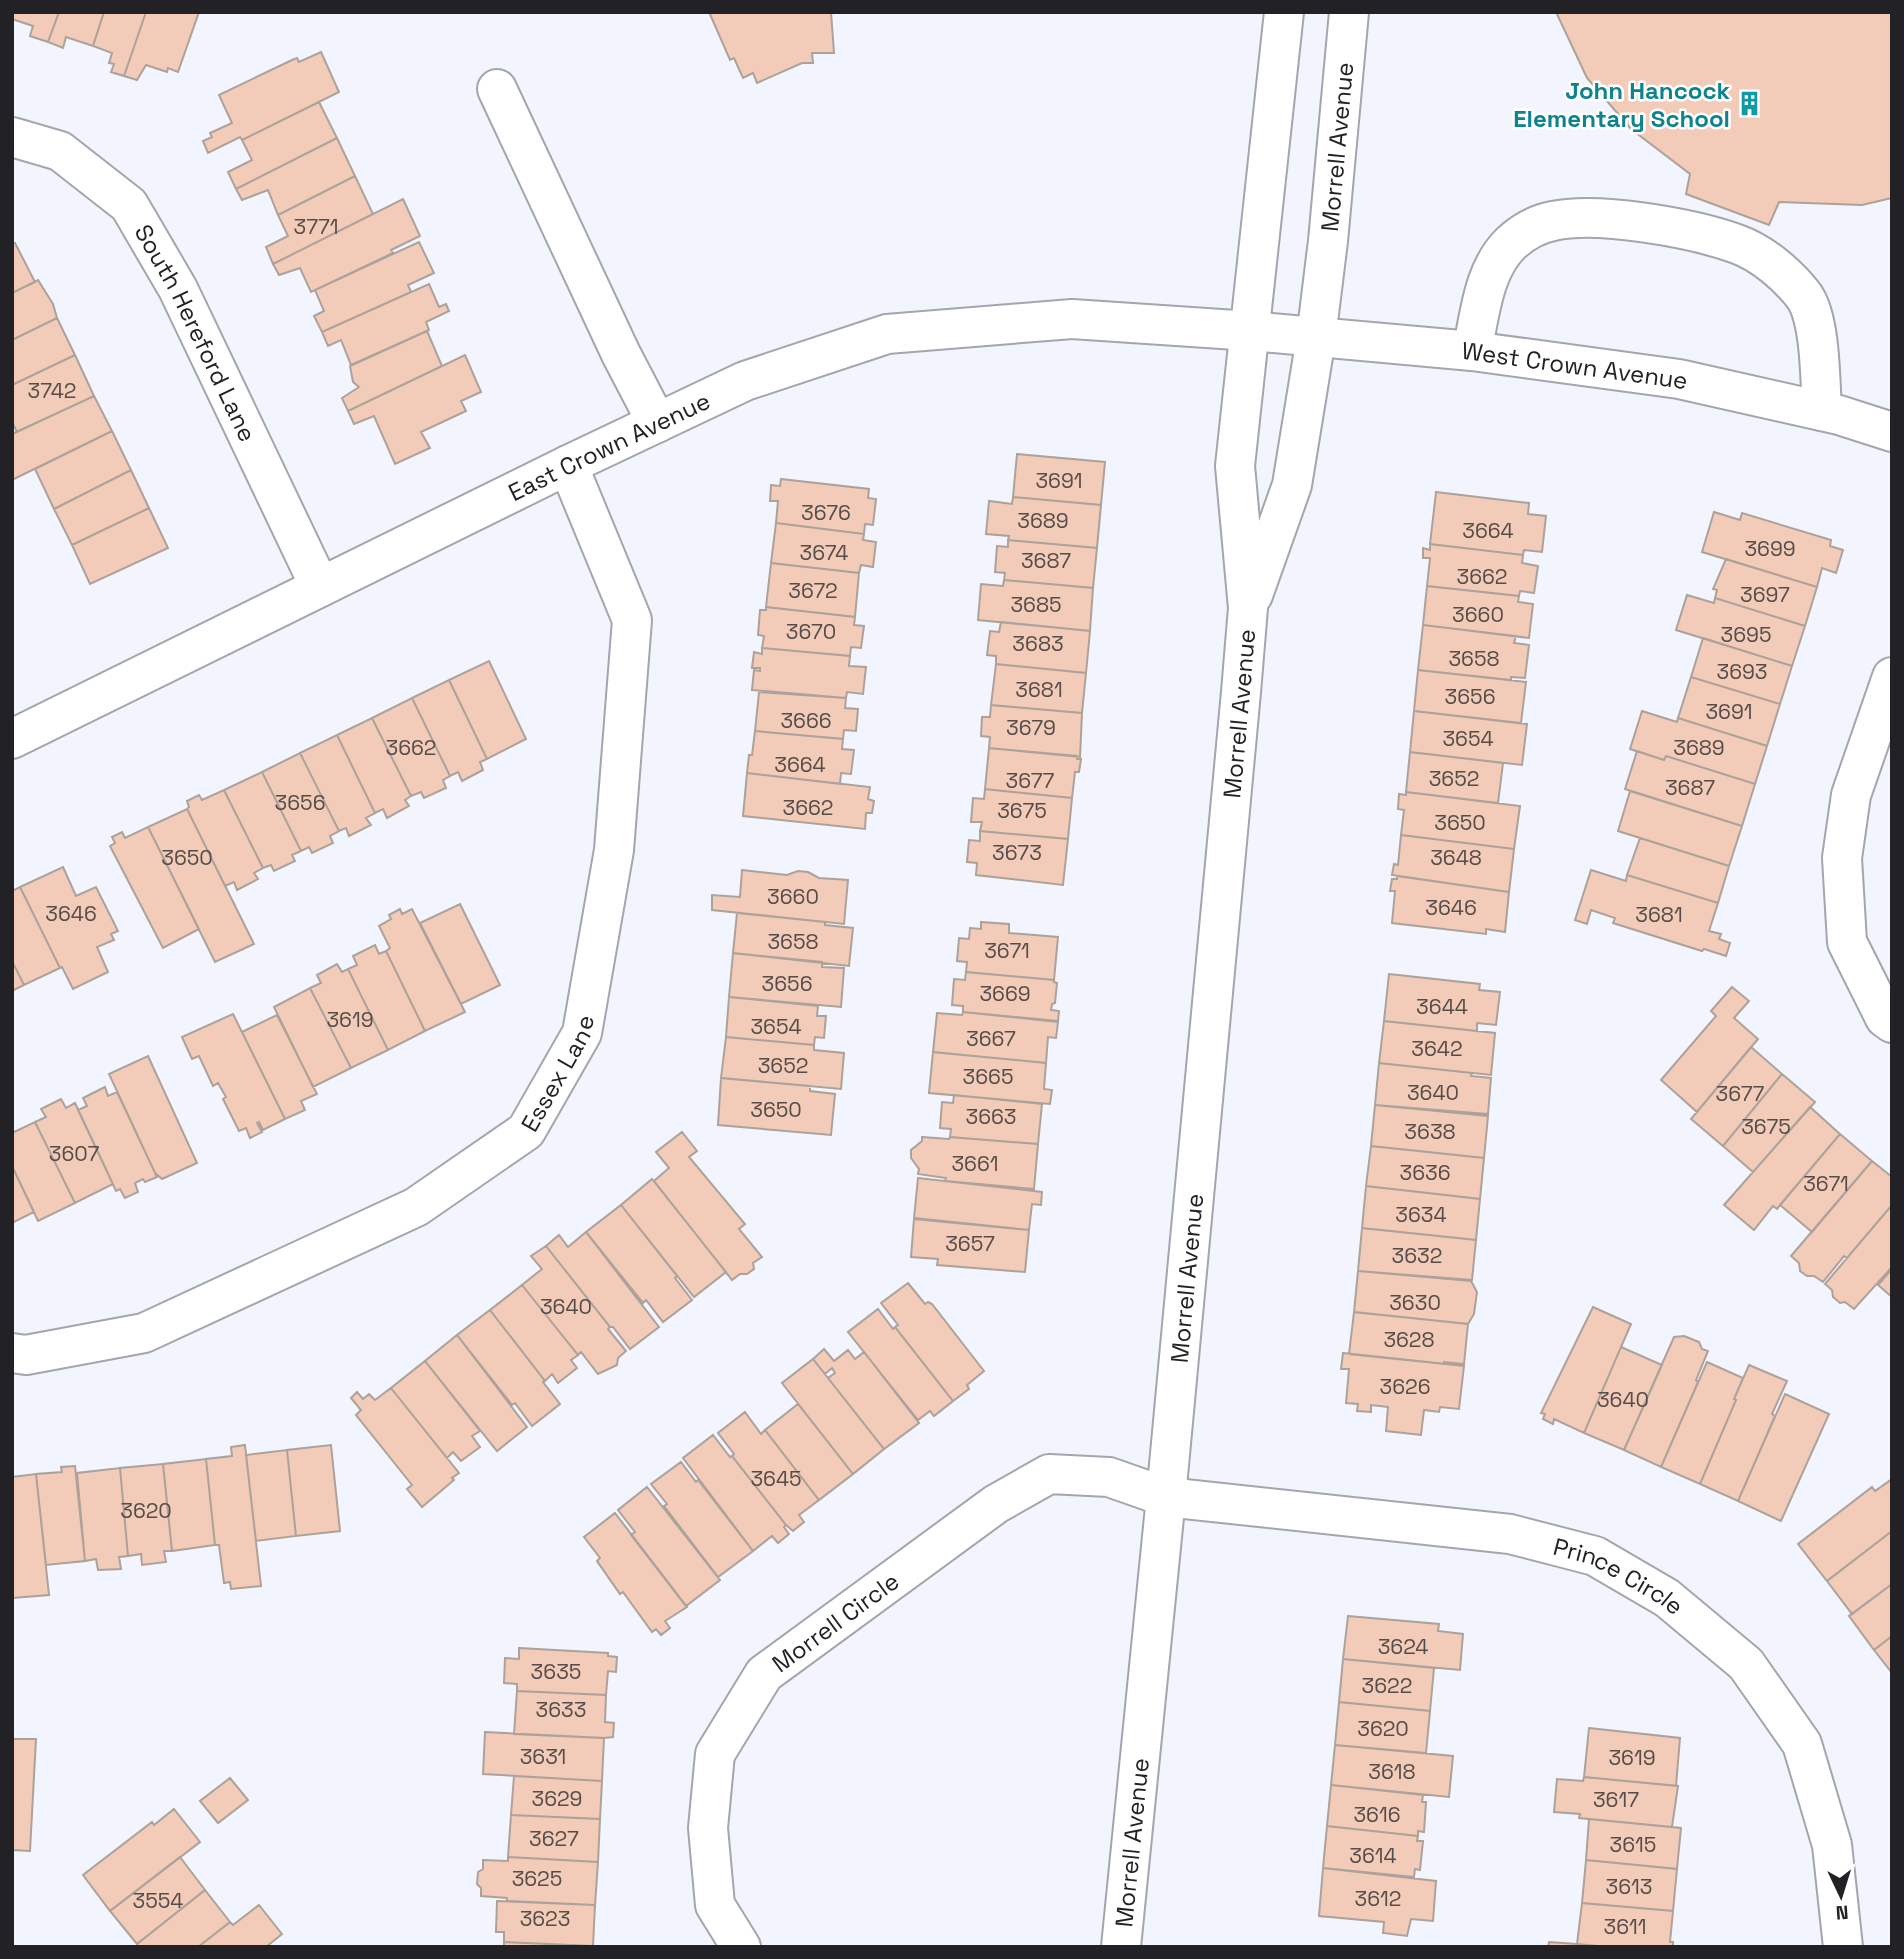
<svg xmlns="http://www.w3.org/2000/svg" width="1904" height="1959" viewBox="0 0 1904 1959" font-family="'Space Grotesk',sans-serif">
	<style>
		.building { fill: #f2ccb8; stroke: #aca19b; stroke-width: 2 }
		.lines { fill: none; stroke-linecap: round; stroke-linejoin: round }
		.minor-casing { stroke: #a3a5af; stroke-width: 42 }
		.minor { stroke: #fff; stroke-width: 38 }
		.labels { text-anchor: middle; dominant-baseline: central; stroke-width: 5; stroke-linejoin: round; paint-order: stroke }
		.number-label { font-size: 21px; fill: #564c4a }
		.culture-label { font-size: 24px; font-weight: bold; fill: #0d838f; stroke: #fff; text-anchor: end }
		.street-label { font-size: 24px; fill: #222226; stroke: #fff }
	</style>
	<rect width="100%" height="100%" fill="#f3f5fe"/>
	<path class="building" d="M13 12H59L48 42 30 36 33 26 12 19Z
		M59 12H104L93 46 66 37 63 48 48 42Z
		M104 12H146L124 76 111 72 114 64 109 63 112 53 93 46Z
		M146 12H199L178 72 168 68 167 72 146 65 137 80 124 76Z
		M709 12H831L834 53H812L813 63H802L757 83 753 73 743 78 734 58 730 60Z
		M1556 12H1892V198L1862 205 1779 202 1769 225 1686 194 1690 174 1631 129 1587 78Z
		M321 52 339 92 242 140 240 137 208 153 203 141 212 137 210 133 232 123 219 95 292 60 297 58 299 62Z
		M319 102 337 138 236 189 228 172 252 160 242 140Z
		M337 138 355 176 278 215 268 190 242 200 236 189Z
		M355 176 373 214 273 264 266 247 288 236 278 215Z
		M403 199 420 236 391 250 393 253 311 292 300 268 279 275 273 264Z
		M419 242 434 273 408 285 411 292 322 332 314 316 324 311 315 290Z
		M15 243 35 282 12 293V244Z
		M38 280 53 304 57 318 12 340V293Z
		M429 284 439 307 446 304 449 311 426 322 429 330 351 365 341 340 328 346 322 332Z
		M57 318 75 355 12 385V340Z
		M427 331 442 366 348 411 342 398 359 387 353 382 350 366Z
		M75 355 94 396 17 432 12 422V385Z
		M465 355 481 392 461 401 466 411 421 432 430 448 395 464 374 416 354 424 348 411Z
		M94 396 112 431 14 479 12 477V434Z
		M112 431 131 470 54 509 35 469Z
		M1017 454 1105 462 1101 505 1013 497Z
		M131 470 149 508 72 545 54 509Z
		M781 479 869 489 868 498 876 499 873 525 865 524 864 534 776 523 778 501H770L771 485 780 486Z
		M1436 492 1529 503 1528 514 1546 516 1542 552 1524 550 1523 555 1430 544Z
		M1013 497 1101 505 1097 548 1008 540 1009 536 986 534 989 501 1012 504Z
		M149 508 168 548 90 584 72 545Z
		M1714 512 1740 520 1742 513 1831 540 1830 546 1843 550 1836 573 1822 568 1817 587 1702 552Z
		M776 523 864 534 863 540 876 542 873 567 861 565 859 573 771 563Z
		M1008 540 1097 548 1093 588 1004 580 1005 573 995 572 997 546 1008 547Z
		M1430 544 1523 555 1522 563 1538 566 1534 593 1520 591 1519 596 1427 586 1430 558H1423V548L1430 550Z
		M1726 559 1817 587 1805 626 1715 598 1717 590 1713 589Z
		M771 563 859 573 855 617 766 607Z
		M1004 580 1093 588 1090 631 978 620 981 584 1003 586Z
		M1427 586 1519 596 1518 602 1533 604 1529 638 1423 625Z
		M1687 595 1714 603 1715 598 1805 626 1792 666 1676 630Z
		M766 607 855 617 854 625 864 626 861 648 851 647 850 656 762 648 764 636 758 635 760 610H766Z
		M1001 622 1090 631 1086 673 996 664V656L987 655 990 631 999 632Z
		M1423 625 1516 636 1514 643 1529 645 1525 678 1511 677V680L1418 670Z
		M1703 638 1792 666 1780 704 1691 677Z
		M762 648 850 656 849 666 866 667 863 694 847 692 846 698 752 690 754 670 760 671V668H752L754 652 762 654Z
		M489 661 526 739 487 759 449 680Z
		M996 664 1086 673 1082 713 991 705Z
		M1418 670 1526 682 1521 723 1414 711Z
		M1691 677 1780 704 1767 746 1678 718Z
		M449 680 487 759 480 762 483 770 462 781 458 772 450 776 412 698Z
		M759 692 846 698 845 708 858 709 856 731 844 730 843 739 755 731Z
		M412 698 450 776 443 780 446 788 424 798 421 792 411 796 372 718Z
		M991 705 1082 713 1080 757 989 748 990 737 981 736 982 717H990Z
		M1414 711 1527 724 1522 765 1410 752Z
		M1642 711 1677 722 1678 718 1767 746 1755 784 1666 756 1664 760 1630 749Z
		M372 718 411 796 405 800 409 806 387 818 383 809 375 813 337 735Z
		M755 731 843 739 842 749 854 750 851 774 841 773 840 784 747 773 749 755H752Z
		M337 735 375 813 366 818 371 825 349 836 346 828 339 831 300 753Z
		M989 748 1077 756V759H1081L1079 772H1075L1072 798 985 789Z
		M1637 751 1664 760 1666 756 1755 784 1742 826 1625 789Z
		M1410 752 1503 763 1498 803 1406 792Z
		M300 753 339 831 330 836 333 843 312 853 309 847 301 851 262 772Z
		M262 772 301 851 292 855 295 861 274 871 271 865 263 868 224 790Z
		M747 773 870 787 868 799 874 801 872 813H866L865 829 743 816Z
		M985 789 1072 798 1068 839 980 831 982 822H971L973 798 984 799Z
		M224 790 263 868 254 873 258 879 237 890 234 882 225 886 187 809 189 807 187 801 199 795 202 800Z
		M1630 791 1742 826 1729 866 1618 831Z
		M1406 792 1520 806 1514 849 1401 835 1404 810 1398 809 1399 794 1406 795Z
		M187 809 254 944 215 962 148 827Z
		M148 827 199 929 163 948 110 846 115 843 112 837 122 832 125 838Z
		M980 831 1068 839 1063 885 976 875 977 863 967 862 969 840 980 841Z
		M1401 835 1514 849 1509 892 1392 875 1394 864 1398 865Z
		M1640 838 1729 866 1718 903 1627 875Z
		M63 867 76 896 96 887 118 931 111 934 114 940 97 947 108 972 73 989 62 967 60 968 20 887Z
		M742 870 787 875 798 871 808 872 819 878 848 880 844 924 712 910V895L740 897Z
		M1591 870 1626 881 1627 875 1718 903 1709 931 1721 934 1719 939 1730 943 1726 956 1704 949 1702 951 1613 923 1615 918 1591 910 1587 924 1575 920Z
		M1397 876 1509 892 1505 932 1486 929V934L1392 923 1395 891H1390L1392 879H1397Z
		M20 887 60 968 24 985 12 961V891Z
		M460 904 500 985 461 1004 420 923Z
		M400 909 402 914 412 909 465 1012 425 1031 386 951 390 948 379 926 391 919 389 915Z
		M737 913 825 922V925L853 928 849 966 733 953Z
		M981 922 1009 924V933L1058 937 1054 980 966 972 967 962 957 961 959 938 969 939 970 928 981 929Z
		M375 945 379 954 386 951 425 1031 388 1050 348 969 357 965 353 956Z
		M733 953 822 962V967L844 968 841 1007 729 997Z
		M12 961 24 985 12 991Z
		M337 964 342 972 348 969 388 1050 351 1068 310 988 321 983 317 975Z
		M966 972 1054 980V982L1057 983 1055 1003 1052 1004 1051 1010 1059 1011 1058 1021 963 1012V1006L952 1005 954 979 965 980Z
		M1389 974 1480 984 1479 990 1500 992 1496 1025 1477 1023V1031L1384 1021Z
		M1732 987 1749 1001 1734 1018 1758 1039 1697 1112 1661 1080 1716 1016 1711 1011Z
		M310 988 351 1068 313 1087 274 1007Z
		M729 997 818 1006 817 1016H826L824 1038 815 1037 814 1045 726 1037Z
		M963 1012 1058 1022 1056 1038 1048 1037 1046 1063 933 1052 937 1013 962 1015Z
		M233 1014 285 1119 263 1130 259 1122 257 1123 262 1132 250 1138 246 1128 239 1131 223 1099 226 1097 218 1083 213 1086 199 1056 192 1059 182 1037Z
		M277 1015 317 1094 301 1101 305 1110 285 1119 242 1032Z
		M1384 1021 1495 1033 1491 1075 1379 1063Z
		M726 1037 814 1045V1050L844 1053 841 1089 721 1078Z
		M1751 1047 1782 1074 1723 1146 1691 1119Z
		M933 1052 1046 1063 1044 1089 1052 1090 1050 1104 929 1093Z
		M148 1056 197 1163 162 1179 155 1173 109 1074Z
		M1379 1063 1472 1073 1471 1076 1491 1078 1488 1114 1375 1105Z
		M1782 1074 1815 1102 1753 1172 1723 1146Z
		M721 1078 810 1086V1091L835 1094 831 1135 718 1125Z
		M105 1087 108 1096 117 1092 157 1177 145 1182 143 1179 135 1183 138 1192 125 1198 120 1189 116 1191 78 1110 87 1106 83 1098Z
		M954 1095 1042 1104 1038 1144 950 1137 951 1129 940 1128 942 1102 953 1103Z
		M61 1099 66 1108 75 1103 113 1184 75 1203 35 1122 46 1117 41 1109Z
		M1375 1105 1488 1116 1484 1158 1371 1146Z
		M1810 1107 1840 1134 1777 1209 1773 1206 1754 1230 1724 1205Z
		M35 1122 75 1203 38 1221 12 1166V1133Z
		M682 1132 697 1151 689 1157 745 1224 739 1229 762 1257 753 1263 754 1269 747 1274H740L732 1280 654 1181 669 1168 656 1152Z
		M1840 1134 1872 1161 1812 1232 1780 1205Z
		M922 1137 949 1139 950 1137 1038 1144 1034 1189 945 1181 946 1178 918 1174 919 1169 911 1158V1150L922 1141Z
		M1371 1146 1484 1158 1480 1199 1366 1186Z
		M1872 1161 1892 1177V1205L1847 1258 1844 1256 1823 1282 1814 1276H1807L1800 1271 1799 1263 1791 1256Z
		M12 1166 34 1212 12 1223Z
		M918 1178 1042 1192 1041 1205 1032 1204 1029 1230 914 1218Z
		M652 1179 726 1272 694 1297 621 1205Z
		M1366 1186 1480 1199 1476 1240 1362 1228Z
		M621 1205 677 1276 675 1278 692 1300 663 1322 646 1300 643 1303 586 1232Z
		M1892 1205V1267L1854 1309 1845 1302 1840 1303 1833 1297 1832 1290 1825 1284Z
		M914 1219 1029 1230 1025 1272 937 1265 938 1259 911 1257Z
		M1362 1228 1476 1240 1472 1280 1358 1271Z
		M586 1232 659 1327 630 1349 613 1327H610L546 1246 559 1235 568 1247Z
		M546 1246 610 1327 608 1329 626 1351 618 1358 617 1365 598 1374 581 1352 578 1355 522 1285 542 1269 531 1256Z
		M1892 1269V1297L1878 1285Z
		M1358 1271 1471 1281 1477 1292 1474 1314 1468 1324 1354 1312Z
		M908 1283 925 1304 928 1302 932 1304 984 1371 967 1385 969 1389 953 1401 895 1327 898 1325 881 1303Z
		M522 1285 578 1355 571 1360 577 1368 558 1383 552 1374 545 1381 490 1310Z
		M1593 1307 1631 1324 1584 1433 1554 1419 1553 1424 1543 1419 1545 1414 1541 1413Z
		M878 1309 893 1329 895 1327 953 1401 934 1416 930 1411 918 1420 848 1332Z
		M490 1310 545 1381 543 1382 560 1404 532 1426 515 1403 512 1405 457 1335Z
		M1354 1312 1468 1324 1464 1364 1444 1362V1364L1349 1354Z
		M457 1335 527 1427 497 1451 425 1361Z
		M1684 1336 1699 1342 1702 1349 1708 1351 1696 1380 1698 1382 1661 1467 1624 1450 1674 1337Z
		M1621 1347 1662 1365 1624 1450 1584 1433Z
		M824 1349 834 1361 848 1350 855 1359 864 1352 919 1423 884 1449 828 1378 835 1373 832 1368 825 1374 813 1359Z
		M1343 1353 1464 1366 1459 1409 1440 1407 1439 1412 1424 1410 1421 1435 1386 1431 1388 1407 1371 1405V1412L1357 1411 1358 1404 1346 1403 1349 1369H1341Z
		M813 1359 884 1449 853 1474 782 1383Z
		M425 1361 480 1431 472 1436 480 1447 461 1461 453 1452 447 1458 391 1388Z
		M1707 1362 1743 1378 1734 1399 1736 1400 1700 1484 1661 1467Z
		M1749 1365 1787 1381 1772 1414 1775 1416 1738 1501 1700 1484 1736 1400 1734 1399Z
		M391 1388 459 1473 452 1478 454 1480 422 1507 407 1489 412 1485 356 1415 361 1410 351 1398 357 1392 363 1399 369 1394 375 1400Z
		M1785 1394 1829 1414 1781 1521 1738 1501Z
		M798 1404 853 1474 819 1500 765 1430Z
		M745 1412 761 1434 765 1430 819 1500 799 1515 804 1522 793 1531 786 1525 732 1456 734 1454 718 1433Z
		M713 1435 730 1457 732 1456 786 1525 784 1527 789 1534 778 1543 772 1536 753 1551 683 1458Z
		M245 1445 261 1586 231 1589 230 1582 224 1583 219 1545H215L206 1459 232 1456 231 1447Z
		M331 1445 340 1531 296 1536 287 1450Z
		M287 1450 296 1536 256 1541 246 1455Z
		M206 1459 215 1545 172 1551 163 1464Z
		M681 1462 696 1482 698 1480 753 1551 718 1577 664 1506 667 1504 651 1484Z
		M163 1464 172 1551H164L166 1562 142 1565 141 1554 128 1556 120 1468Z
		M75 1466 85 1561 46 1565 36 1474 62 1472 61 1467Z
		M120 1468 128 1556 119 1557 121 1569 98 1570 96 1559 85 1561 77 1473Z
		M36 1474 49 1595 13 1598 12 1477Z
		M1892 1479V1531L1827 1581 1798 1544 1872 1487 1875 1491Z
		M647 1487 720 1580 686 1606 631 1535 635 1532 618 1510Z
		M615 1513 687 1607 665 1621 670 1628 661 1635 656 1629 652 1632 623 1592 620 1594 597 1561 600 1558 584 1537Z
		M1892 1531V1584L1852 1614 1827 1581Z
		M1892 1584V1636L1874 1650 1849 1616Z
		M1348 1616 1439 1624 1438 1631 1463 1634 1460 1670 1343 1659Z
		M1892 1636V1673L1874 1650Z
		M519 1648 608 1653V1656L617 1657 616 1672 608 1671 606 1695 517 1691V1684L504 1683 505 1658 519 1659Z
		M1343 1659 1434 1668 1430 1711 1339 1702Z
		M517 1691 606 1695 605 1722 614 1723 613 1737 604 1738 514 1734Z
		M1339 1702 1430 1711 1426 1753 1335 1745Z
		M1589 1728 1680 1738 1676 1786 1584 1777Z
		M485 1732 604 1738 602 1781 483 1774Z
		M12 1739H36L30 1851 12 1850Z
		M1335 1745 1453 1756 1449 1797 1331 1785Z
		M514 1776 602 1781 600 1819 511 1815Z
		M1584 1777 1678 1786 1672 1827 1579 1818 1580 1814 1554 1812 1557 1779 1583 1781Z
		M230 1778 248 1800 218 1823 200 1801Z
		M1331 1785 1423 1795 1422 1802H1426L1424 1832 1418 1831V1836L1327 1826Z
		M174 1809 200 1842 110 1911 83 1875 152 1822 154 1825Z
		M511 1815 600 1819 598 1862 508 1857Z
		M1589 1819 1681 1828 1677 1869 1586 1860Z
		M1327 1826 1418 1836 1417 1841H1423L1420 1870 1415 1869 1414 1877 1323 1868Z
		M180 1857 205 1890 137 1944 110 1911Z
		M508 1857 598 1862 595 1905 507 1901V1898L481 1896V1888L477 1884 478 1872 483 1869V1860L508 1861Z
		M1586 1860 1677 1869 1673 1911 1582 1903Z
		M1323 1868 1436 1881 1433 1921 1411 1919 1407 1936 1383 1933 1384 1922 1319 1916Z
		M205 1890 230 1922 198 1947H137V1944Z
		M497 1901 595 1905 593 1946 504 1942V1932H496Z
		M1582 1903 1673 1911 1670 1942H1673V1947H1609L1577 1944Z
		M259 1905 282 1934 266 1947H198L230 1922 233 1925Z
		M504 1942 593 1946V1947H504Z
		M1549 1942 1577 1944 1609 1947H1548Z"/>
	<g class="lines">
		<defs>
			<g id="minor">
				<path d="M497 89 621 354 657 423"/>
				<path id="s1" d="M12 137 60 151 129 205 178 289 320 587"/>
				<path d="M1472 351C1480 315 1483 270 1511 243 1523 232 1537 224 1553 221 1598 211 1693 228 1737 244 1762 253 1788 275 1804 296 1821 320 1820 381 1822 411"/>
				<path id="s2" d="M1253 595 1292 485 1316 338 1328 241 1349 12"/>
				<path d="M1892 677 1851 795 1842 858 1847 942 1885 1018 1892 1023"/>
				<path id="s3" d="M12 739 568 465 745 381 887 334 1072 319 1251 331 1472 351 1679 379 1839 415 1892 432"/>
				<path id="s4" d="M12 1353 26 1355 144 1333 416 1207 526 1131 582 1033 614 850 632 620 568 465"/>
				<path id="s5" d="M741 1947 715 1905 708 1828 715 1754 764 1674 996 1504 1049 1474 1109 1477 1166 1497 1510 1534 1595 1556 1667 1598 1746 1664 1802 1744 1832 1845 1843 1947"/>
				<path id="s6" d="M1121 1947 1166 1497 1241 692 1248 608 1235 466 1284 12"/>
			</g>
		</defs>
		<use href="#minor" class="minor-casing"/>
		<use href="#minor" class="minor"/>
	</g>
	<defs>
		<symbol id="building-bare" viewBox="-9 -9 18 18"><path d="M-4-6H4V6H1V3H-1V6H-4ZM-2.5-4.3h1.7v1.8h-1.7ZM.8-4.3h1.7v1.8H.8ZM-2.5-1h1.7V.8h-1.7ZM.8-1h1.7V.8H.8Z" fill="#0f9aa8" stroke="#fff" stroke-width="2.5" paint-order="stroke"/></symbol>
	</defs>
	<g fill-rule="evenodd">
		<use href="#building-bare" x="1732" y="86" width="35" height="35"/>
	</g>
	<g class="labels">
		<g class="number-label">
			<text x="316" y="226">3771</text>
			<text x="52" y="390">3742</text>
			<text x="1059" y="480">3691</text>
			<text x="826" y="512">3676</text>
			<text x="1043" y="520">3689</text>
			<text x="1488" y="530">3664</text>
			<text x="1770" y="548">3699</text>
			<text x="824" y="552">3674</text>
			<text x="1046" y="560">3687</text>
			<text x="1482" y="576">3662</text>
			<text x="813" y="590">3672</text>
			<text x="1765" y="594">3697</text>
			<text x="1036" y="604">3685</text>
			<text x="1478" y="614">3660</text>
			<text x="811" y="631">3670</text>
			<text x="1746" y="634">3695</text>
			<text x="1038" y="643">3683</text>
			<text x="1474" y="658">3658</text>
			<text x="1742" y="671">3693</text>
			<text x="1039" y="689">3681</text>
			<text x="1470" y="696">3656</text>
			<text x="1729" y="711">3691</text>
			<text x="806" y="720">3666</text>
			<text x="1031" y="727">3679</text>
			<text x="1468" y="738">3654</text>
			<text x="411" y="747">3662</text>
			<text x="1699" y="747">3689</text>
			<text x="800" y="764">3664</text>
			<text x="1454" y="778">3652</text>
			<text x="1030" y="780">3677</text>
			<text x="1690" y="787">3687</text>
			<text x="300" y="802">3656</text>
			<text x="808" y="807">3662</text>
			<text x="1022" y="810">3675</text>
			<text x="1460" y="822">3650</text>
			<text x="1017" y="852">3673</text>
			<text x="187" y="857">3650</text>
			<text x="1456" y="857">3648</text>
			<text x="793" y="896">3660</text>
			<text x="1451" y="907">3646</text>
			<text x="71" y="913">3646</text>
			<text x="1659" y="914">3681</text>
			<text x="793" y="941">3658</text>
			<text x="1007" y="950">3671</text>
			<text x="787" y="983">3656</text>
			<text x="1005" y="993">3669</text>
			<text x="1442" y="1006">3644</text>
			<text x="350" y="1019">3619</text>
			<text x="776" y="1026">3654</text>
			<text x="991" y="1038">3667</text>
			<text x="1437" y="1048">3642</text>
			<text x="783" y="1065">3652</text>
			<text x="988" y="1076">3665</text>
			<text x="1433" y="1092">3640</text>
			<text x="1740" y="1093">3677</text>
			<text x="776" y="1109">3650</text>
			<text x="991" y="1116">3663</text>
			<text x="1766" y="1126">3675</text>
			<text x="1430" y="1131">3638</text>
			<text x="74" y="1153">3607</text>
			<text x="975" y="1163">3661</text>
			<text x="1425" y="1172">3636</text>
			<text x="1826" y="1183">3671</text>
			<text x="1421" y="1214">3634</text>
			<text x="970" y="1243">3657</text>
			<text x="1417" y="1255">3632</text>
			<text x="1415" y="1302">3630</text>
			<text x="566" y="1306">3640</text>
			<text x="1409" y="1339">3628</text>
			<text x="1405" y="1386">3626</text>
			<text x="1623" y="1399">3640</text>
			<text x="776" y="1478">3645</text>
			<text x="146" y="1510">3620</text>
			<text x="1403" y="1646">3624</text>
			<text x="556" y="1671">3635</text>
			<text x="1387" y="1685">3622</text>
			<text x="561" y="1709">3633</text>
			<text x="1383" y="1728">3620</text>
			<text x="543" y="1756">3631</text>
			<text x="1632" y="1757">3619</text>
			<text x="1392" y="1771">3618</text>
			<text x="557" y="1798">3629</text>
			<text x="1616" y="1799">3617</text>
			<text x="1377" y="1814">3616</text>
			<text x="554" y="1838">3627</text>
			<text x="1633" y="1844">3615</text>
			<text x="1373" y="1855">3614</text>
			<text x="537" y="1878">3625</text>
			<text x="1629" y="1886">3613</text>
			<text x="1378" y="1898">3612</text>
			<text x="158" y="1900">3554</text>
			<text x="545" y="1918">3623</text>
			<text x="1625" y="1926">3611</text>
		</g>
		<g class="culture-label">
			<text x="1730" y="90">John Hancock<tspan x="1730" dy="28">Elementary School</tspan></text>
		</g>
		<g class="street-label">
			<text stroke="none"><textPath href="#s2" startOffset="458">Morrell Avenue</textPath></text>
			<text stroke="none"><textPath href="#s1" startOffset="282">South Hereford Lane</textPath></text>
			<text stroke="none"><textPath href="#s3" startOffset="1656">West Crown Avenue</textPath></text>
			<text stroke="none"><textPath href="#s3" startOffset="665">East Crown Avenue</textPath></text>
			<text stroke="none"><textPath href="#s6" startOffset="1239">Morrell Avenue</textPath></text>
			<text stroke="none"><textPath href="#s4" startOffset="634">Essex Lane</textPath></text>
			<text stroke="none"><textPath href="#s6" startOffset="672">Morrell Avenue</textPath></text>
			<text stroke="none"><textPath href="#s5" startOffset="1227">Prince Circle</textPath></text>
			<text stroke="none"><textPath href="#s5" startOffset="383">Morrell Circle</textPath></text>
			<text stroke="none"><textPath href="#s6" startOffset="105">Morrell Avenue</textPath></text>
		</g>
	</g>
	<rect width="1904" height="1959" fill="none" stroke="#222226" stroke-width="28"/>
	<g transform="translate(1841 1896) rotate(176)" stroke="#ffffff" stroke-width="5" paint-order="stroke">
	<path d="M0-5L12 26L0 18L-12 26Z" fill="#222226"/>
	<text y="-10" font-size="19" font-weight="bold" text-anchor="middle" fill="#222226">N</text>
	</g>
</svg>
